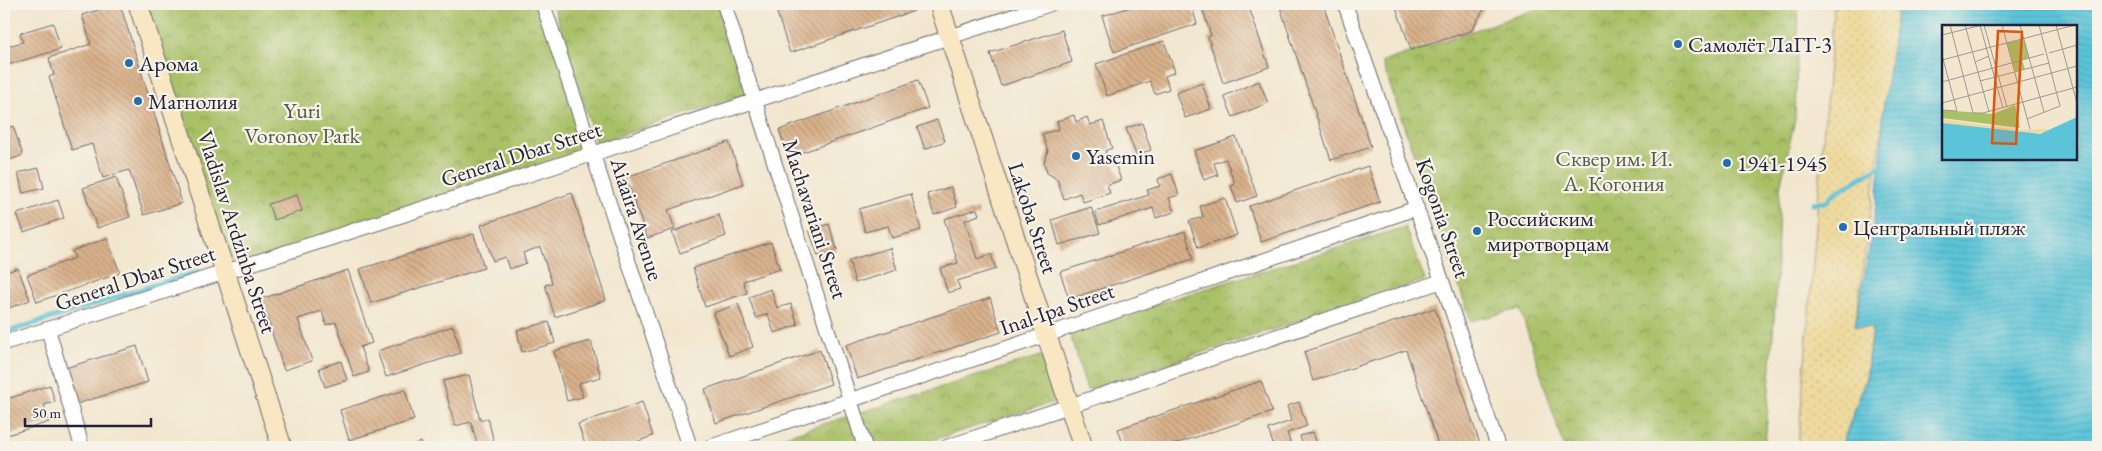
<svg xmlns="http://www.w3.org/2000/svg" width="2102" height="451" viewBox="0 0 2102 451" font-family="'EB Garamond',serif">
	<style>
		.sand { fill: url(#sand-dots); stroke: #887e6c }
		.park { fill: url(#park-crowns); stroke: #657150 }
		.water { fill: url(#water-rules); stroke: #3e738a; fill-rule: evenodd }
		.lines { fill: none; stroke-linecap: round; stroke-linejoin: round }
		.stream { stroke: #5bc4d8; stroke-width: 5 }
		.building { fill: url(#building-back-hatch) }
		.street-casing { stroke: #6b676e; stroke-width: 16 }
		.secondary-casing { stroke: #6b676e; stroke-width: 21 }
		.street { stroke: #fff; stroke-width: 14 }
		.secondary { stroke: #f9e7c3; stroke-width: 19 }
		.poi-dot { fill: #1f6fb2; stroke: #f7f3e8; stroke-width: 2 }
		.labels { text-anchor: middle; dominant-baseline: central; stroke-width: 4.5; stroke-linejoin: round; paint-order: stroke }
		.poi-label { font-size: 22px; fill: #22223b; stroke: #f7f3e8; text-anchor: start }
		.park-label { font-size: 22px; fill: #51594a; stroke: #f7f3e8 }
		.street-label { font-size: 22px; fill: #22223b; stroke: #f7f3e8 }
		.inset-road { fill: none; stroke: #9f9893; stroke-width: 1 }
		.view { fill: #de560e; fill-opacity: 0.15; stroke: #de560e; stroke-width: 2.5 }
		.inset-edge { fill: none; stroke: #22223b; stroke-width: 2.5 }
	</style>
	<defs>
		<pattern id="sand-dots" width="8" height="8" patternUnits="userSpaceOnUse" patternTransform="scale(1.25)"><rect width="8" height="8" fill="#eeda9e"/><path d="M2 2h.1M6 6h.1" fill="none" stroke="#ccbb89" stroke-width="1.8" stroke-linecap="round"/></pattern>
		<pattern id="park-crowns" width="20" height="18" patternUnits="userSpaceOnUse" patternTransform="scale(1.25)"><rect width="20" height="18" fill="#a8c066"/><path d="M2 6a3 3 0 1 1 6 0M12 15a3 3 0 1 1 6 0" fill="none" stroke="#889c55"/></pattern>
		<pattern id="water-rules" width="6" height="5" patternUnits="userSpaceOnUse" patternTransform="scale(1.25)"><rect width="6" height="5" fill="#5bc4d8"/><path d="M0 2.5h6" fill="none" stroke="#4fa8ba"/></pattern>
		<pattern id="building-back-hatch" width="6" height="6" patternUnits="userSpaceOnUse" patternTransform="scale(1.25)"><rect width="6" height="6" fill="#dab28b"/><path d="M-1 5l2 2M0 0l6 6M5-1l2 2" fill="none" stroke="#b09073"/></pattern>
	</defs>
	<rect width="100%" height="100%" fill="#f7f3e8"/>
	<filter id="ink" filterUnits="userSpaceOnUse"><feTurbulence type="fractalNoise" baseFrequency=".02" numOctaves="2"/><feDisplacementMap in="SourceGraphic" scale="10" xChannelSelector="R" yChannelSelector="G"/><feConvolveMatrix kernelMatrix="1 2 1 2 8 2 1 2 1" color-interpolation-filters="sRGB"/></filter>
	<filter id="wash" filterUnits="userSpaceOnUse"><feTurbulence type="fractalNoise" baseFrequency=".0096" numOctaves="4" result="noise"/><feDisplacementMap in="SourceGraphic" scale="20" xChannelSelector="R" yChannelSelector="G"/><feGaussianBlur stdDeviation="1.12" result="paint"/><feColorMatrix in="noise" values="0 0 0 0 0 0 0 0 0 0 0 0 0 0 0 0 0 1.4 0 .05"/><feComposite in="paint" operator="in"/></filter>
	<g filter="url(#wash)">
		<rect width="100%" height="100%" fill="#f2e6ce"/>
		<path class="sand" d="M1834 4H1899L1855 326 1872 328 1866 378 1844 439V447H1798Z"/>
		<path class="park" d="M138 4H543L593 153 225 272Z
			M553 4H719L748 94 596 143Z
			M1551 4H1799L1795 119 1780 188 1775 306 1765 447H1564L1520 309 1471 321 1382 62Z
			M1405 227 1425 280 1087 390 1069 331Z
			M1050 353 1064 399 910 447H750Z"/>
		<path class="water" d="M1898 4H2098V447H1843L1844 439 1866 378 1872 328 1855 326C1867 258 1883 187 1882 118ZM1943 26H2076V159H1943Z"/>
		<g class="lines">
			<path class="stream" d="M1813 203 1827 202 1832 195 1879 167
				M4 333 199 271"/>
		</g>
		<g id="blocks">
			<path class="building" d="M117 4H120L182 203 144 215 129 170 103 178 92 144 72 150 49 77 54 75 49 58 91 44 82 15Z
				M774 4H912L914 11 790 53Z
				M1140 4H1191L1197 24 1114 52 1102 16Z
				M1201 4H1248L1269 67 1223 83 1208 37 1211 36Z
				M1279 4H1323L1371 147 1331 160Z
				M1395 4H1487L1471 31 1411 50Z
				M53 23 61 49 4 66V47L23 42 20 33Z
				M1062 30 1072 62 1001 86 990 53Z
				M1164 41 1175 72 1165 76 1169 89 1155 94 1150 81 1107 96 1096 64Z
				M918 80 928 108 789 157 779 130Z
				M1259 81 1268 103 1233 117 1224 96Z
				M1202 83 1211 109 1185 118 1176 93Z
				M1074 115 1076 122 1087 117 1090 125 1103 121 1112 148 1105 151 1109 163 1114 161 1121 180 1107 185 1110 193 1083 202 1080 193 1064 199 1057 179 1047 173 1044 162 1048 151 1042 134 1059 129 1057 121Z
				M937 120 945 141 925 149 917 127Z
				M1142 123 1151 150 1136 155 1126 128Z
				M13 126 23 155 5 162 4 129Z
				M1236 137 1257 196 1237 203 1231 186 1235 184 1226 159 1214 163 1218 175 1204 180 1194 151Z
				M729 142 743 184 668 210 675 229 647 238 626 177Z
				M1368 166 1380 202 1261 242 1249 206Z
				M39 168 44 188 23 193 18 173Z
				M1172 174 1179 195 1169 198 1174 212 1156 218 1153 208 1099 225 1095 212 1149 195 1147 190 1160 186 1158 179Z
				M116 177 130 217 97 228 83 188Z
				M951 187 957 207 934 215 927 194Z
				M572 193 606 300 555 317 545 285 552 283 540 247 523 253 526 263 509 269 505 257 493 261 481 225Z
				M911 194 921 230 892 238 888 226 865 232 859 209Z
				M297 195 302 211 274 220 268 204Z
				M1225 198 1237 235 1198 248 1189 221 1203 217 1200 206Z
				M58 200 64 218 24 232 17 214Z
				M1091 207 1100 233 1059 245 1052 220Z
				M977 209 979 215 965 220 977 259 991 254 996 269 957 281 960 289 948 293 940 268 958 263 944 219Z
				M719 215 726 236 680 253 672 232Z
				M829 224 837 250 818 256 809 230Z
				M1185 231 1193 259 1069 299 1060 272Z
				M474 234 484 268 371 303 360 269Z
				M107 238 120 273 37 302 27 275 75 258 72 251Z
				M771 242 780 269 743 281 747 293 705 307 693 268Z
				M890 248 897 270 855 283 849 260Z
				M18 268 30 300 4 310V273Z
				M348 270 372 343 360 347 369 372 354 377 336 322 326 325 322 311 298 319 312 361 284 370 261 299Z
				M771 289 777 308 791 304 798 325 774 333 768 314 756 318 749 297Z
				M990 298 1001 332 857 379 846 345Z
				M738 304 753 347 729 356 713 313Z
				M1435 308 1481 447H1439L1406 350 1313 381 1304 352Z
				M549 322 555 343 522 352 517 330Z
				M453 326 461 353 386 377 377 351Z
				M591 341 601 377 579 383 583 397 567 401 554 351Z
				M137 346 148 382 73 405 62 369Z
				M820 350 831 384 716 423 705 389Z
				M341 361 347 380 325 387 319 368Z
				M469 375 480 420 488 418 495 447H478L471 422 455 426 443 381Z
				M1261 381 1272 412 1166 447H1124L1118 429Z
				M50 385 55 402 44 405 49 422 4 436V416L8 415 4 400Z
				M405 390 414 420 349 440 340 410Z
				M642 402 653 436 622 447H586L578 424Z
				M1299 402 1307 426 1287 433 1292 447H1274L1268 429 1291 421 1287 406Z
				M1313 432 1318 447H1303L1300 436Z
				M421 442 423 447H406Z"/>
		</g>
	</g>
	<g filter="url(#ink)">
		<use href="#blocks" fill-opacity="0" stroke="#6b676e" stroke-width="1"/>
		<g class="lines">
			<defs>
				<path id="street" d="M543 4 690 447
					M724 4 865 447
					M1345 4 1442 281 1498 447
					M48 329 82 447
					M4 343 571 161 1050 4
					M710 447 1046 335 1417 208
					M947 447 1442 281"/>
				<path id="secondary" d="M138 4 282 447
					M939 4 1083 447"/>
			</defs>
			<use href="#street" class="street-casing"/>
			<use href="#secondary" class="secondary-casing"/>
			<use href="#street" class="street"/>
			<use href="#secondary" class="secondary"/>
		</g>
	</g>
	<g class="poi-dot">
		<circle cx="1678" cy="44" r="5"/>
		<circle cx="129" cy="63" r="5"/>
		<circle cx="138" cy="101" r="5"/>
		<circle cx="1076" cy="156" r="5"/>
		<circle cx="1727" cy="163" r="5"/>
		<circle cx="1843" cy="227" r="5"/>
		<circle cx="1477" cy="231" r="5"/>
	</g>
	<g class="labels">
		<g class="poi-label">
			<text x="1688" y="44">Самолёт ЛаГГ-3</text>
			<text x="139" y="63">Арома</text>
			<text x="148" y="101">Магнолия</text>
			<text x="1086" y="156">Yasemin</text>
			<text x="1737" y="163">1941-1945</text>
			<text x="1487" y="218">Российским<tspan x="1487" dy="25">миротворцам</tspan></text>
			<text x="1853" y="227">Центральный пляж</text>
		</g>
		<g class="park-label">
			<text x="302" y="110">Yuri<tspan x="302" dy="25">Voronov Park</tspan></text>
			<text x="1614" y="158">Сквер им. И.<tspan x="1614" dy="25">А. Когония</tspan></text>
		</g>
		<g class="street-label">
			<text transform="translate(521 154) rotate(-18)">General Dbar Street</text>
			<text transform="translate(1033 218) rotate(72)">Lakoba Street</text>
			<text transform="translate(1443 218) rotate(71)">Kogonia Street</text>
			<text transform="translate(637 219) rotate(72)">Aiaaira Avenue</text>
			<text transform="translate(815 219) rotate(72)">Machavariani Street</text>
			<text transform="translate(237 232) rotate(72)">Vladislav Ardzinba Street</text>
			<text transform="translate(135 278) rotate(-18)">General Dbar Street</text>
			<text transform="translate(1057 309) rotate(-19)">Inal-Ipa Street</text>
		</g>
	</g>
	<g transform="translate(1942 25)">
		<rect width="135" height="135" fill="#f2e6ce"/>
		<path d="M0 94 78 105 105 104 106 107 78 109 28 103 0 98Z" fill="#eeda9e"/>
		<path d="M82 14 87 33 80 35 83 44 73 46 65 18ZM73 80 78 103 0 93V85L51 89Z" fill="#a8c066"/>
		<path d="M135 92V135H0V98L98 109Z" fill="#5bc4d8"/>
		<path class="inset-road" d="M8 0 31 88H41L135 62M23 0 47 87M38 0 61 83M42 0 65 82M60 0 88 104M78 0 102 87M114 0 135 78M0 10 40 0M107 28 135 20M0 30 15 86 0 85M0 35 133 0M33 37 47 31M38 56 107 38M0 57 102 29M0 78 135 41M85 94 118 81 97 0"/>
		<path class="view" d="M56 6 80 7 74 119 50 118Z"/>
		<rect width="135" height="135" class="inset-edge"/>
	</g>
	<rect width="2102" height="451" fill="none" stroke="#f7f3e8" stroke-width="20"/>
	<path d="M25 418v8h126v-8" fill="none" stroke="#22223b" stroke-width="2.5"/>
	<text x="32" y="418" font-size="15" fill="#22223b" stroke="#f7f3e8" stroke-width="4" paint-order="stroke">50 m</text>
</svg>
